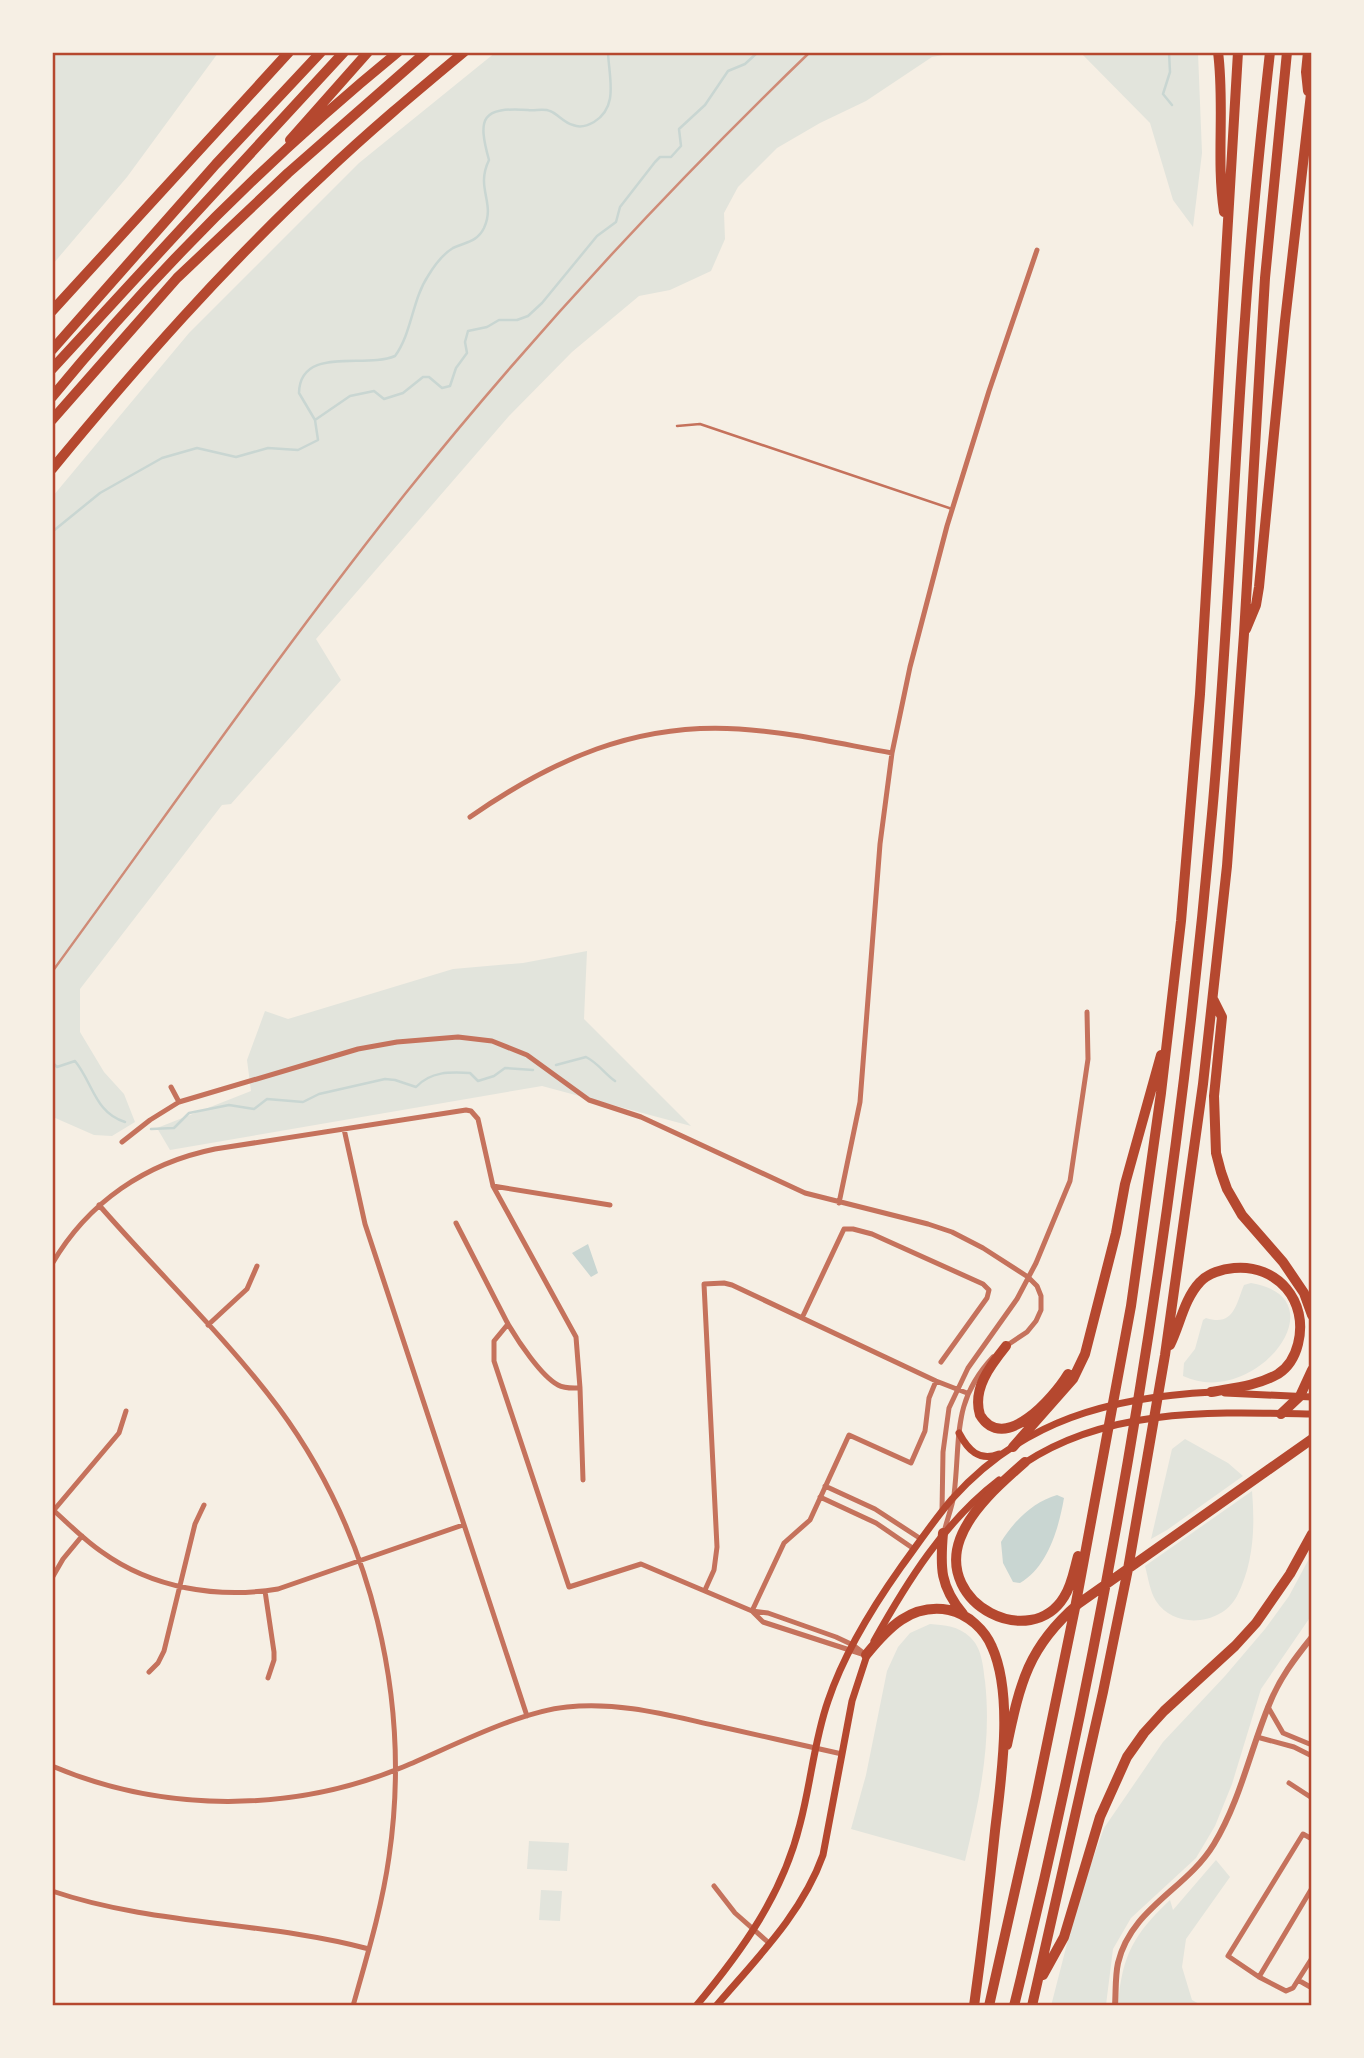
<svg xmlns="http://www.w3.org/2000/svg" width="1364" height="2058" viewBox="0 0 1364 2058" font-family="'DejaVu Sans',sans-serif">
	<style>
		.green { fill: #e2e4dc }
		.water { fill: #c9d6d2 }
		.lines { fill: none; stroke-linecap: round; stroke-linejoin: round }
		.stream { stroke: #c9d6d2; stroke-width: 2.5 }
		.service { stroke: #c5725c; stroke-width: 2.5 }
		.minor { stroke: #c5725c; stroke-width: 5 }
		.tertiary { stroke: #c5725c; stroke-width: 6 }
		.secondary { stroke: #b5482f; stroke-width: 7 }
		.motorway { stroke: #b5482f; stroke-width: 10 }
		.rail { stroke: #cf8b77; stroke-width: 2.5 }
		.neatline { fill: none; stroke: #b5482f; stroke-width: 2.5 }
	</style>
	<rect width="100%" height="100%" fill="#f6efe4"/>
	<path class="green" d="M53 52 218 53 127 177 53 264Z
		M496 52 954 53 932 57 866 101 820 123 777 148 738 187 724 213 725 239 711 271 670 290 639 296 572 352 509 416 316 639 341 680 231 804 222 805 80 989V1032L104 1072 124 1094 135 1122 112 1136 94 1135 53 1117V496L189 333 359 163Z
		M1081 53H1198L1202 153 1193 227 1173 200 1150 123Z
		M587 951 584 1019 691 1126 542 1086 170 1150 157 1128 251 1091 247 1060 265 1011 288 1019 453 969 523 963Z
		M1251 1283C1343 1298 1254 1410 1183 1376L1184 1363 1195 1349 1203 1320 1206 1318C1234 1327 1236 1304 1244 1285Z
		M1185 1439 1228 1463 1243 1476 1167 1530 1151 1539 1172 1449Z
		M1252 1491C1255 1526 1254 1563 1237 1596 1222 1625 1175 1630 1156 1601 1150 1592 1148 1577 1145 1566Z
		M1311 1555V1616L1261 1689 1232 1784 1215 1826 1196 1858 1131 1918 1113 1949 1106 2005 1051 2006 1079 1897 1104 1828 1163 1742 1225 1676 1265 1629 1289 1596Z
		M930 1624C945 1625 958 1626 970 1637 982 1648 983 1666 985 1681 992 1744 979 1801 965 1861L851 1829 866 1775 887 1671 898 1647 910 1633Z
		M529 1841 569 1843 567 1871 527 1869Z
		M1216 1860 1230 1877 1186 1939 1182 1967 1192 2000 1201 2005H1118C1122 1955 1134 1934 1170 1900L1173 1910Z
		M541 1890 562 1891 560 1921 539 1920Z"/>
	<path class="water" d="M588 1244 598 1273 591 1277 572 1253Z
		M1057 1495 1064 1498C1059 1527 1048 1567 1020 1583L1013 1582 1003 1563 1001 1542C1014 1521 1033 1502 1057 1495Z"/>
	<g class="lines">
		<path class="stream" d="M1169 52 1170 72 1163 94 1172 105
			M315 420 350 396 374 391 384 399 403 393 423 377H429L442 388 450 386 456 368 467 353 465 342 468 331 487 327 499 320H517L528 316 542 303 597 236 616 222 620 207 655 162 660 157H671L681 146 679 129 705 105 728 71 745 64 758 52
			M52 532 100 493 162 458 197 448 236 457 268 448 298 450 318 440 315 420 299 393C300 345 365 369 395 356 412 333 412 300 428 276 434 266 443 254 453 248 466 242 477 242 484 228 496 202 475 189 489 160 477 117 482 107 528 110 535 111 544 108 550 111 558 114 564 123 573 125 580 128 587 126 594 122 619 107 609 78 608 52
			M52 1062 57 1067 75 1061C93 1083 95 1113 125 1122
			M556 1065 586 1057C598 1063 604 1073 615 1081
			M151 1129 174 1128 189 1113 229 1105 254 1109 267 1099 303 1102 319 1094 385 1079 395 1080 416 1087C431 1071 450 1072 470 1073L478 1081 494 1076 505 1068 533 1070"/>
		<path class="service" d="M677 426 700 424 952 509"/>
		<path class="minor" d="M470 817C552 760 636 722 739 729 790 732 841 744 892 753
			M171 1087 179 1102
			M344 1129 365 1224 527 1716
			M122 1142 150 1120 179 1102 358 1049 397 1042 458 1037 492 1041 527 1055 589 1100 641 1117 805 1193 928 1224 952 1232 983 1248 1028 1277 1037 1286 1041 1296V1310L1036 1321 1027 1332 1006 1346
			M493 1186 576 1337 580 1388 583 1480
			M839 1203 860 1102 880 844 892 753 910 667 947 526 989 391 1037 250
			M99 1205C158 1273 224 1335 278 1407 372 1534 412 1700 389 1857 382 1907 367 1956 353 2006
			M456 1223 508 1324 494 1341V1361L569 1587 641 1564 752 1611 768 1613 836 1637 853 1645 866 1655
			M52 1264C88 1202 146 1163 215 1149L466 1110 471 1111 478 1119 493 1186 610 1205
			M802 1318 844 1229H853L872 1234 983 1284 989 1290 987 1298 941 1362
			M508 1324C518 1341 541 1376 558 1385 565 1389 573 1388 580 1388
			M208 1325 247 1289 257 1266
			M825 1486 875 1509 921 1539
			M820 1497 876 1523 914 1549
			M52 1509C69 1524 84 1540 102 1552 152 1588 217 1599 278 1589L463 1525
			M54 1510 119 1433 126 1411
			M942 1511 943 1452 949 1408 968 1368 1017 1299 1036 1263 1070 1181 1088 1059 1087 1012
			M944 1532C947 1520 952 1507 954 1495 961 1439 951 1402 993 1357
			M52 1578 63 1559 82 1536
			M705 1590 714 1570 717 1547 704 1284 724 1283 732 1285 936 1381 967 1393
			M265 1591 274 1652V1660L268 1678
			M752 1611 784 1543 810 1520 849 1435 911 1463 925 1431 929 1398 936 1381
			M752 1611 763 1622 862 1654
			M149 1672 158 1663 164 1651 195 1524 204 1505
			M1268 1707 1283 1733 1312 1745
			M1257 1737 1294 1747 1312 1756
			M52 1766C163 1813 292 1813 403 1767 451 1747 517 1712 567 1707 619 1702 663 1714 713 1725 756 1735 799 1744 842 1754
			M1289 1783 1312 1798
			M1312 1839 1303 1834 1228 1956 1259 1977 1286 1991 1293 1988 1298 1980 1312 1988
			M714 1886 735 1913 769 1943
			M52 1891C155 1926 265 1921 369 1949
			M1259 1977 1312 1888
			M1298 1980 1312 1958"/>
		<path class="tertiary" d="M1115 2006C1116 1991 1115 1977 1118 1963 1131 1908 1187 1889 1214 1844 1240 1801 1250 1751 1269 1705 1279 1679 1295 1658 1312 1637"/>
		<path class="secondary" d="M1225 1393 1312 1397
			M959 1433C968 1450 979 1462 999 1454
			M1023 1464C1108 1407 1213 1412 1312 1414
			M874 1641C907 1582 944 1522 999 1480
			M696 2006C742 1951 783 1894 800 1824 811 1783 814 1741 828 1701 844 1653 872 1608 901 1567 918 1544 934 1520 952 1499 1023 1420 1110 1397 1213 1392
			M716 2006C756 1959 802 1914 823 1855L852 1701 868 1652"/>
		<path class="motorway" d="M1218 52C1225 106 1216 159 1224 212
			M1308 52 1306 72 1308 91
			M290 140 368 52
			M52 311 289 52
			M52 350 216 164 321 52
			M52 369 344 52
			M52 397C155 272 272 155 398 52
			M52 420 177 278 288 173 426 52
			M52 469C137 366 225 266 323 175 368 132 416 92 464 52
			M1246 629 1256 605 1259 587 1285 321 1312 85
			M1213 999 1222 1017 1214 1096 1216 1153 1221 1172 1227 1189 1242 1215 1283 1262 1304 1293 1312 1315
			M1170 1345C1180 1325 1184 1299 1200 1282 1208 1273 1223 1269 1234 1268 1277 1264 1309 1301 1298 1344 1295 1356 1289 1367 1278 1374 1257 1386 1233 1388 1211 1392
			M1006 1346C990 1366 972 1389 980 1415 1004 1455 1054 1397 1068 1374
			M1281 1414 1300 1396 1312 1370
			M1013 1447 1073 1379 1085 1354 1116 1233 1125 1184 1161 1055
			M1025 1462C1001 1483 971 1509 960 1539 936 1605 1031 1651 1064 1597 1072 1585 1074 1570 1078 1556
			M943 1533C940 1568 940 1586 963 1614
			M866 1655C888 1628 911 1603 949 1610 968 1614 985 1630 992 1647 1014 1696 1001 1779 995 1831 989 1890 982 1948 974 2006
			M1007 1745C1020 1683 1028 1647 1078 1604L1312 1439
			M1043 1975 1064 1937 1100 1817 1127 1757 1144 1733 1164 1711 1235 1646 1256 1623 1290 1574 1312 1534
			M989 2006 1036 1797 1075 1608 1131 1306 1161 1093 1181 921 1200 694 1238 52
			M1014 2006C1111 1614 1176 1215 1212 814 1227 649 1233 484 1245 319 1251 230 1260 141 1270 52
			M1032 2006 1103 1692 1128 1569 1165 1355 1203 1084 1227 866 1244 634 1265 278 1287 52"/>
		<path class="rail" d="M52 972C169 812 282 649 405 494 530 338 666 191 810 52"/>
	</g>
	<rect width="1364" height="2058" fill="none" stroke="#f6efe4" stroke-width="108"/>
	<rect x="54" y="54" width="1256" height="1950" class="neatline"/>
</svg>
